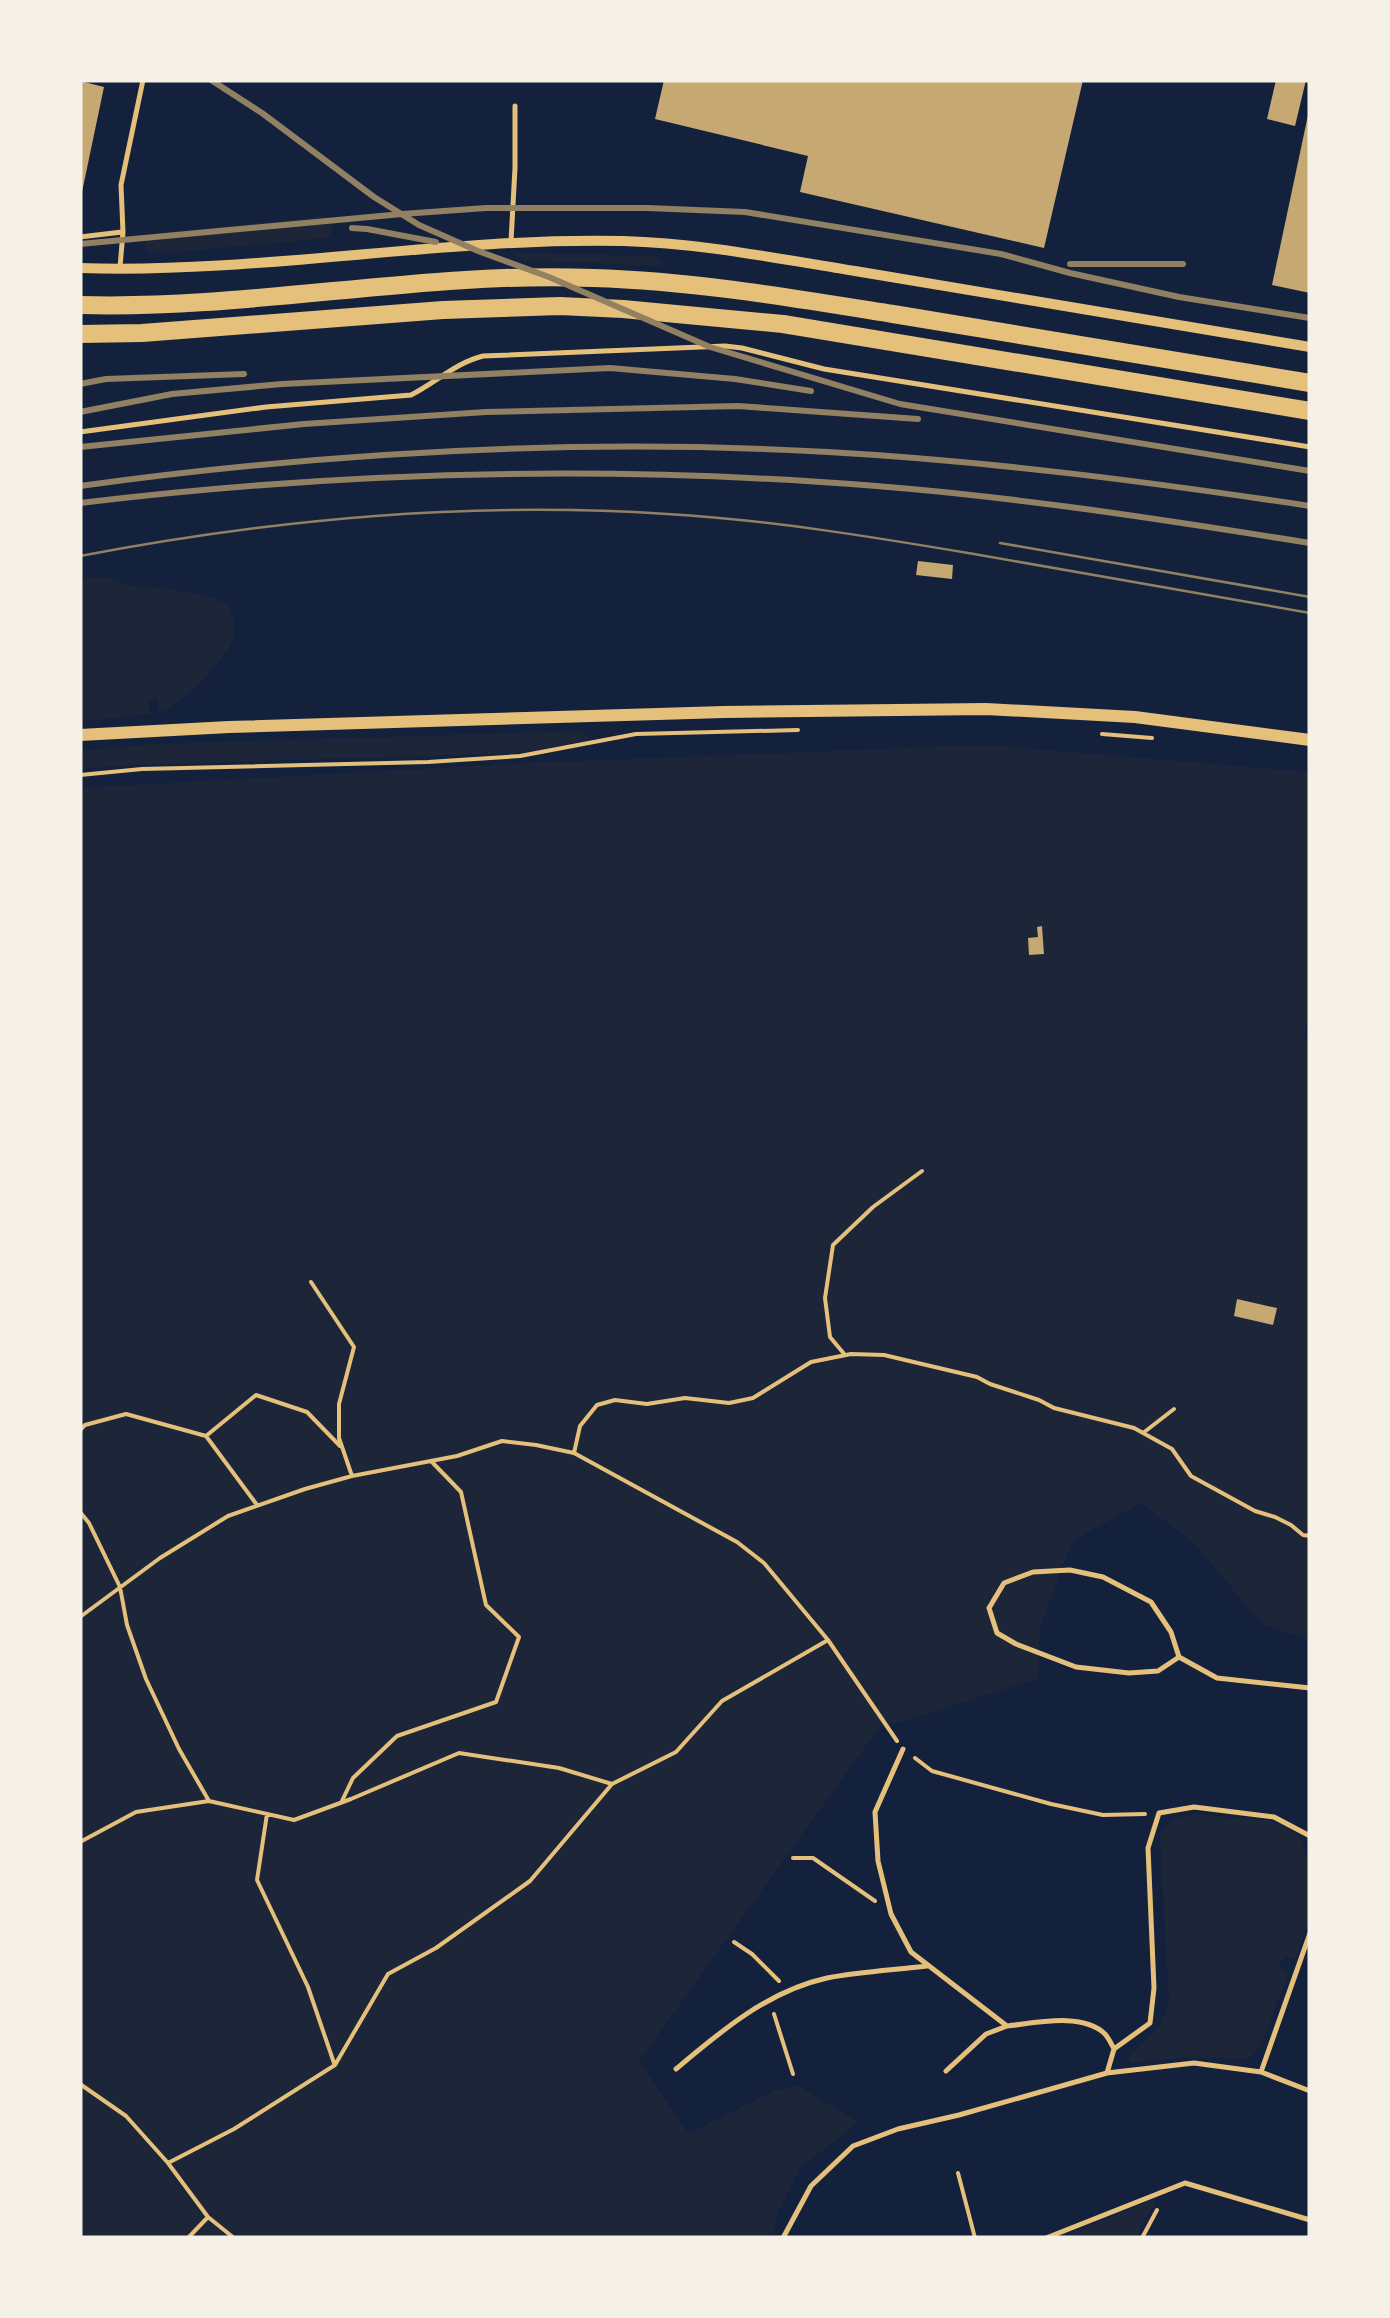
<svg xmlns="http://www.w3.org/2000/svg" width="1390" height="2318" viewBox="0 0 1390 2318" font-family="Bitter,serif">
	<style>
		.green { fill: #1d2539 }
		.building { fill: #c6a872 }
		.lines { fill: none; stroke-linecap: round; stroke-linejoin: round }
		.path { stroke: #e5c07b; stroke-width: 4 }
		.service { stroke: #e5c07b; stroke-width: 5 }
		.minor { stroke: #e5c07b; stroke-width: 10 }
		.tertiary { stroke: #e5c07b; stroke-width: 12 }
		.trunk { stroke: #e5c07b; stroke-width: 18 }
		.tram { stroke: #918062; stroke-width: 2.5 }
		.rail { stroke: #918062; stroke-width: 6 }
	</style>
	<rect width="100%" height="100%" fill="#14213d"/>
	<path class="green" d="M318 217 332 218V231L328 238 188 251 146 252V236L150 234Z
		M514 253 655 256 661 262V266L525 260 515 256Z
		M93 577 112 578 133 587 163 588 211 597 229 605C233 615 235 627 233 638 228 658 178 709 159 711L158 699 149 700V712L153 713 80 722V580Z
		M581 731 589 738V740L517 753 133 765 80 769V751L153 744Z
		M984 745 1310 772V1008L1304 1037 1310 1041V1640L1262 1624 1193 1542 1141 1503 1072 1541 1040 1627 1037 1679 878 1729 639 2061 689 2134 776 2090 798 2086 859 2122 800 2168 776 2216 774 2238H80V788L529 763Z
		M1194 1814 1267 1820 1290 1829 1300 1839 1310 1866V1919L1296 1956 1294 1959 1284 1956 1279 1966 1289 1972 1261 2045 1251 2058 1239 2059 1188 2057 1130 2063 1129 2059 1132 2053 1159 2027 1166 2012 1169 2000 1160 1836C1166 1820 1178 1816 1194 1814Z
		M1154 2199 1156 2202 1142 2223 1138 2238H1059Z"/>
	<path class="building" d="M664 80H1083L1044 248 800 192 808 156 655 119Z
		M1276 80H1306L1295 126 1267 119Z
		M80 81 104 87 82 192H80Z
		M1308 115 1310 116V293L1272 285Z
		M918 561 953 565 952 579 916 575Z
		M1042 926 1044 954 1029 955 1028 938 1038 937 1037 927Z
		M1237 1299 1277 1308 1273 1325 1234 1316Z"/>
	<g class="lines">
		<path class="path" d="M1102 734 1152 738
			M80 775 142 769 428 762 520 756 636 734 798 730
			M311 1282 354 1347 339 1404V1438L352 1476
			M845 1355 830 1337 825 1298 833 1245 873 1207 922 1171
			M80 1430 85 1425 126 1414 206 1436 257 1505
			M1143 1433 1174 1409
			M206 1436 256 1395 307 1412 340 1446
			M574 1453 580 1426 597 1405 615 1400 647 1404 685 1398 729 1403 753 1398 811 1362 851 1354 884 1355 977 1377 990 1384 1039 1400 1054 1408 1134 1428 1172 1449 1191 1476 1255 1511 1275 1517 1291 1525 1303 1535 1310 1536
			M80 1512 89 1523 120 1587 127 1625 146 1679 179 1749 209 1801
			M80 1617 160 1558 228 1516 305 1489 352 1476 457 1456 502 1441 536 1445 574 1453 737 1542 764 1563 828 1640 897 1741
			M915 1758 932 1771 1051 1804 1103 1815 1145 1814
			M341 1803 353 1778 397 1736 496 1702 519 1637 486 1605 461 1492 432 1462
			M267 1814 257 1880 308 1987 334 2063
			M80 1842 136 1812 209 1801 294 1820 351 1799 459 1753 559 1768 612 1784 676 1752 722 1701 828 1640
			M793 1858H813L875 1901
			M734 1942 752 1954 779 1981
			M774 2014 793 2074
			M80 2084 126 2116 168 2163 208 2217 234 2238
			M168 2163 234 2129 335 2065 388 1974 436 1948 530 1881 612 1784
			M958 2173 975 2238
			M188 2238 208 2217
			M1142 2238 1157 2210"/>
		<path class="service" d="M80 237 122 232
			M511 241 515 168V106
			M120 267 123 232 121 185 143 80
			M80 432 266 407 411 395C437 382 455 363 483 356L725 346 742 348 824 369 1310 447
			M1179 1657 1158 1671 1129 1673 1076 1667 1016 1644 997 1633 989 1608 1004 1583 1033 1572 1070 1570 1103 1577 1151 1602 1171 1632 1179 1657 1217 1678 1310 1688
			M903 1749 875 1812 878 1861 891 1914 911 1952 1007 2026C1035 2023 1083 2012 1105 2034 1107 2036 1113 2047 1114 2049
			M1310 1836 1274 1817 1194 1807 1159 1813 1148 1848 1154 1988 1150 2023 1114 2049 1107 2073 1194 2063 1261 2072 1310 2091
			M676 2069C721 2031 768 1991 827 1978 860 1972 894 1970 927 1966
			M946 2071 986 2034 1007 2026
			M1261 2072 1310 1933
			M783 2238 811 2186 853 2146 898 2129 959 2115 1107 2073
			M1046 2238 1185 2183 1310 2220"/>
		<path class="minor" d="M80 268C261 274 442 237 623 241 701 243 779 259 855 271 1007 295 1158 323 1310 347"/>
		<path class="tertiary" d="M80 735 229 727 724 712 986 709 1135 717 1310 740"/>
		<path class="trunk" d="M80 305C251 310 421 271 593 278 694 281 793 298 893 314 1032 336 1171 359 1310 383
			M80 334 142 333 443 310 560 306 623 309 783 324 1310 411"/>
		<path class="tram" d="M1000 543 1310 597
			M80 556C276 519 467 501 667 514 770 520 873 537 974 554 1086 573 1198 593 1310 613"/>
		<path class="rail" d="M211 80 262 113 374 197 419 225 478 251 549 277 710 347 900 404 1310 471
			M352 228 367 229 436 242
			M80 244 402 214 486 208H647L745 212 1001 254 1070 273 1179 297 1310 318
			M1070 264H1183
			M80 384 106 379 244 374
			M80 412 172 394 282 384 610 368 735 379 811 391
			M80 447 304 424 486 412 738 406 918 419
			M80 486C327 452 579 438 828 452 990 461 1150 482 1310 506
			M80 503C326 473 574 466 821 482 985 492 1148 517 1310 543"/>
	</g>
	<rect width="1390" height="2318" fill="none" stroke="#f6f1e7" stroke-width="165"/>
</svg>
